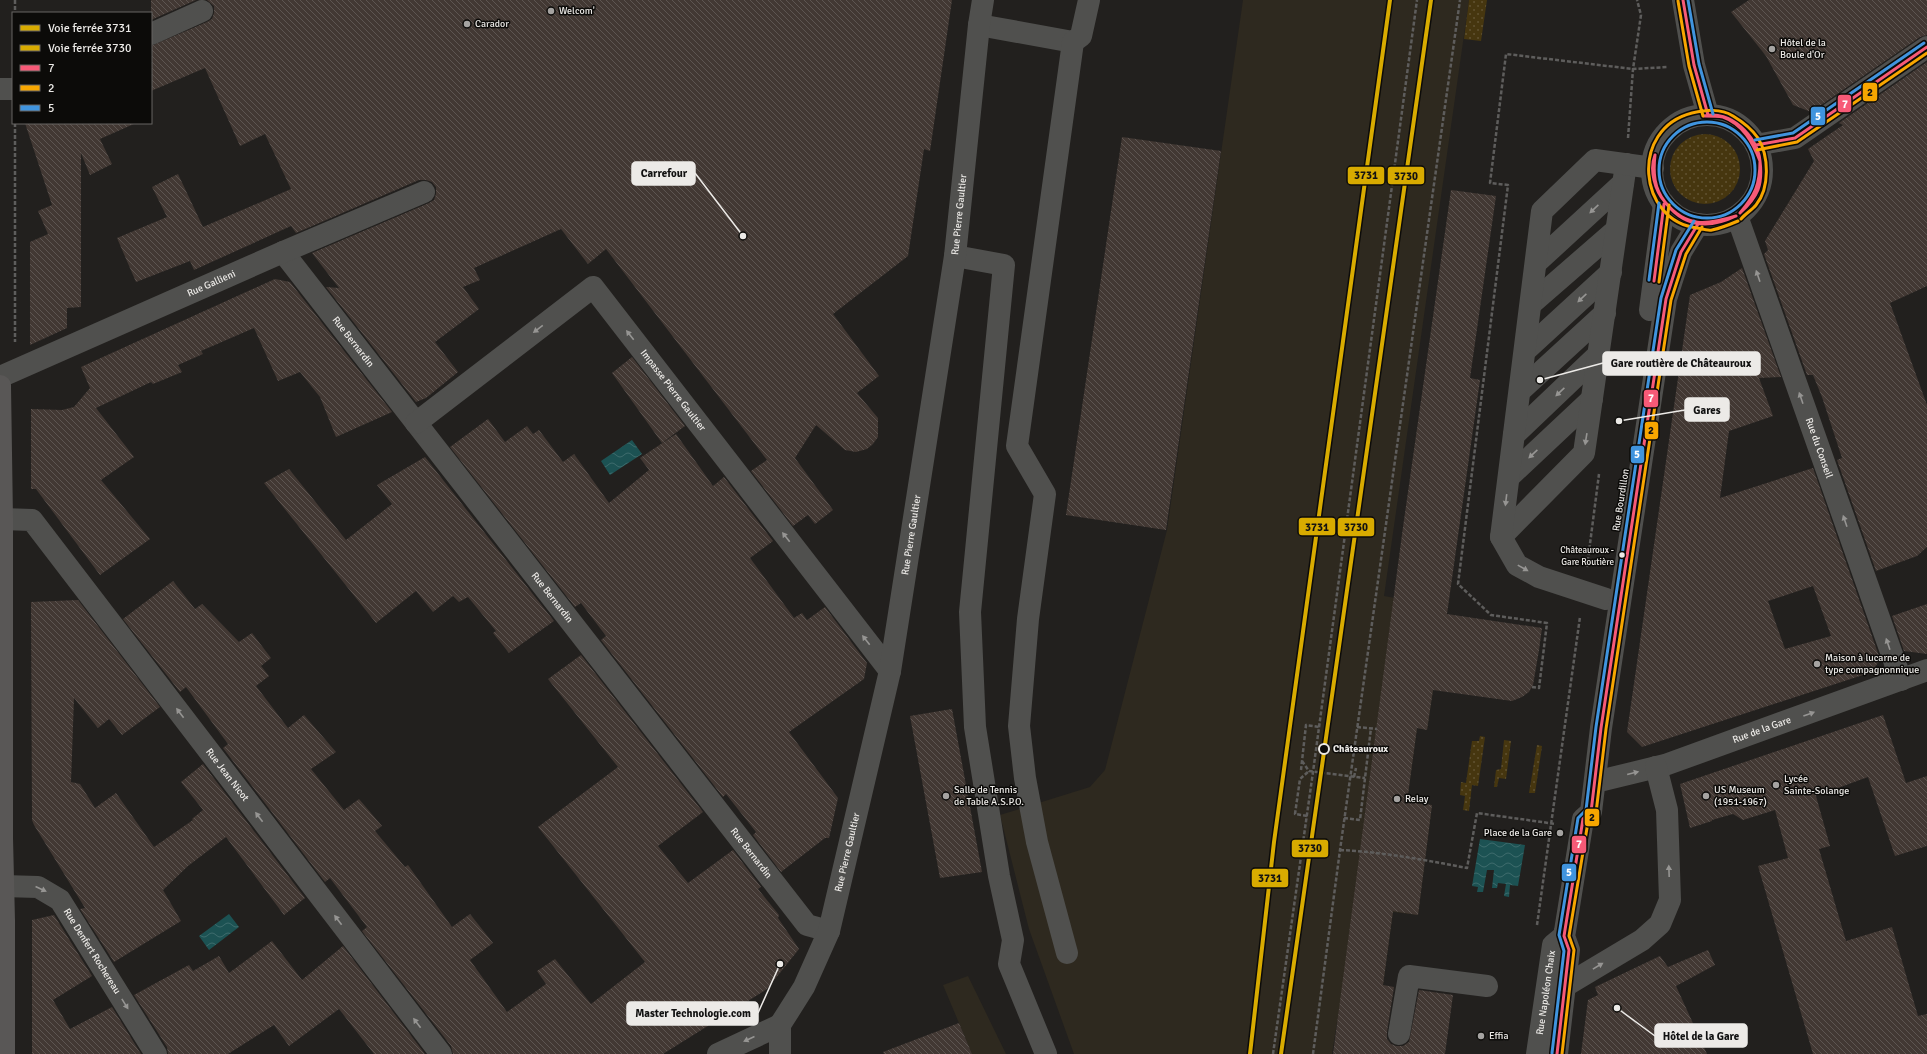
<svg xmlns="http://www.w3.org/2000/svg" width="1927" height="1054" viewBox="0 0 1927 1054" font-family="Signika,sans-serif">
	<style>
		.built { fill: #2e291f }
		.green { fill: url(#green-dots) }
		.water { fill: url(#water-waves) }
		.building { fill: url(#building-back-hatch); fill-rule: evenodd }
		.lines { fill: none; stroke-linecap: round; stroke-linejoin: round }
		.path { stroke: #5e5d5c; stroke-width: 2.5; stroke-dasharray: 4 2; stroke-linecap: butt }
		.minor { stroke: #50504e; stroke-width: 22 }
		.major { stroke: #595756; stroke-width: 22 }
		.bus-1-casing { stroke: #0c0b09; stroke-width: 6 }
		.bus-2-casing { stroke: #0c0b09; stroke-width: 6 }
		.bus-3-casing { stroke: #0c0b09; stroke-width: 6 }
		.bus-1 { stroke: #f75a77; stroke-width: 3 }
		.bus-2 { stroke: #f7a600; stroke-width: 3 }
		.bus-3 { stroke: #4094de; stroke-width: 3 }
		.rail-1-casing { stroke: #0c0b09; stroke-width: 7 }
		.rail-2-casing { stroke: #0c0b09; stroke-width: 7 }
		.rail-1 { stroke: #d8ab00; stroke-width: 4 }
		.rail-2 { stroke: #d8ab00; stroke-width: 4 }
		.oneway { fill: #969593 }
		.poi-dot { fill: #a5a3a1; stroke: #0c0b09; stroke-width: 1.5 }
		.bus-dot { fill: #eceae7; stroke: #0c0b09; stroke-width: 1.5 }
		.stop-dot { fill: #0c0b09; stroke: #eceae7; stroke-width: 2 }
		.labels { text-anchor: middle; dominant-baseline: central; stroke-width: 3; stroke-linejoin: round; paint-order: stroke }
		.bus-label { font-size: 9px; fill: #eceae7; stroke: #0c0b09; text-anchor: end }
		.poi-label { font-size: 10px; fill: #eceae7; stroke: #0c0b09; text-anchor: start }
		.street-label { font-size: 10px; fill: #eceae7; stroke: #0c0b09 }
		.stop-label { font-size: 10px; font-weight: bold; fill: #eceae7; stroke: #0c0b09; text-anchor: start }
		.leader { fill: none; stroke: #eceae7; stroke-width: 1.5 }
		.callout-dot { fill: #eceae7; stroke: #0c0b09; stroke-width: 1.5 }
		.callout { fill: #eceae7; stroke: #eceae7; stroke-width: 1.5 }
		.callout-label { font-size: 11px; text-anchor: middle; font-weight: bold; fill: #111 }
		.line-badge { stroke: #0c0b09; stroke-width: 1.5 }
		.badge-label { font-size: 11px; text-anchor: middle; font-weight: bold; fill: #fff }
		.pale-badge-label { font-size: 11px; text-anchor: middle; font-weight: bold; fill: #111 }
	</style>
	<defs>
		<pattern id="green-dots" width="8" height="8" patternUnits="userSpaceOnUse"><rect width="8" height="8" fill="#46360f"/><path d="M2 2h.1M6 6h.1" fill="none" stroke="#615332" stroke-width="1.8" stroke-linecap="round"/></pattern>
		<pattern id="water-waves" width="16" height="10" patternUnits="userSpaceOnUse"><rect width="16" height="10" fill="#1c5253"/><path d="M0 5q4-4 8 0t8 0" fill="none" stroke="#3d6b6c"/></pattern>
		<pattern id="building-back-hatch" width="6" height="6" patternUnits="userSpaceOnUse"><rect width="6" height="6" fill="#423833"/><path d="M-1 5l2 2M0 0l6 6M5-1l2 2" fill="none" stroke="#5d5551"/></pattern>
	</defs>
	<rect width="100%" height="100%" fill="#22201e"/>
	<path class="built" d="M1243 0H1469L1384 596 1395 598 1433 690 1427 730 1417 728 1407 802 1432 805 1418 915 1393 912 1383 985 1386 1028 1337 1022 1332 1054H1074L1029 929 1000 815 1090 787 1105 770 1167 530Z
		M968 976 1006 1054H972L943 985Z"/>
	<path class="green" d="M1469 0H1487L1481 41 1464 39Z
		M1670 169a35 35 0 1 1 70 0a35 35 0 1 1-70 0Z
		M1480 736 1485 737 1478 786 1472 785 1469 811 1463 810 1465 796 1460 795 1461 782 1466 783 1472 741H1479Z
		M1504 740 1511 741 1506 779 1499 778 1497 787H1494L1496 770 1501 769Z
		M1537 745 1542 746 1535 793H1529Z"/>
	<path class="water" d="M632 440 642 454 610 475 601 461Z
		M1480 839 1525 845 1518 886 1510 885 1509 897 1504 896 1506 884 1498 883 1497 888H1492L1494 870H1487L1483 892H1477L1478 887 1472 886Z
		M229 914 239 927 209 950 199 936Z"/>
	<path class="building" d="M151 0H196L151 20Z
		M207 0H952L930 151 924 149 908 256 833 314 879 376 857 393 878 418V437L873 444 867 449 856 452 845 450 816 425 795 458 833 510 815 524 808 515 793 526 751 471 767 460 606 249 588 264 561 229 474 268 480 280 463 287 479 309 435 342 458 372 426 398 416 402 326 287 339 288 312 253 429 203 434 200 436 194V187L432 182 426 180H419L296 233 291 226 194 270 190 261 136 282 117 238 167 217 152 187 178 174 203 227 291 189 265 134 240 146 205 68 151 91V46L207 22 212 19 214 13V6Z
		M1749 0H1927V35L1920 37 1811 112 1793 105 1766 56 1731 12Z
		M1927 62V286L1890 303 1927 405V547L1917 556 1876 571 1837 460 1842 458 1822 397 1813 375H1807L1764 254 1768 250 1765 241 1814 161 1808 149 1843 125 1839 123Z
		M25 123H136L100 139 112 164 90 175 81 153V307L67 308V328L30 345V242L48 234 38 211 52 205Z
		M1122 137 1221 151 1166 530 1066 515Z
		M1451 190 1496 196 1470 378 1480 380 1447 614 1542 628 1539 650 1533 685 1529 692 1522 697 1512 701 1433 690 1427 730 1417 728 1407 802 1432 805 1418 915 1393 911 1383 985 1394 987 1387 1032V1039L1391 1044 1396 1046H1403L1409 1042 1419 990 1453 995 1445 1054H1333L1403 527Z
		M1742 268 1781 377 1759 378 1773 416 1729 431 1720 498 1813 468 1880 659 1872 672 1642 747 1627 732 1690 295 1721 282ZM1813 586 1831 636 1785 649 1768 601Z
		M275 279 290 282 392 412 336 437 320 397 300 372 278 381 254 328 201 351 203 354 178 365 182 372 153 384 151 382 96 408 134 457 101 480 150 539 100 575 36 489H31V409L62 410 74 407 90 388 81 367Z
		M632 357 685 426 662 443 612 373Z
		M488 419 505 442 527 426 533 434 539 430 563 462 574 454 609 503 649 470 640 458 676 434 713 486 724 477 773 541 750 558 794 618 802 613 807 620 825 607 867 663 864 679 789 732 838 798 829 838H825L781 872 753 835 756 832 726 794 723 797 601 640 606 636 581 603 575 607 450 447Z
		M425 457 554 621 509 653 493 633 496 631 468 597 459 602 453 596 433 612 416 591 376 623 264 483 289 469 346 540 392 504 377 485Z
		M173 581 195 609 202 604 239 642 252 633 271 658 261 666 269 676 256 686 288 728 304 715 336 752 311 769 344 810 359 799 382 826 375 831 405 867 408 865 452 927 470 914 493 943 470 960 507 1012 546 984 537 971 555 959 591 1004 645 962 538 827 618 767 548 679 581 655 703 812 658 846 688 883 733 850 761 887 758 889 779 915 778 918 799 949 767 989 663 1054H453L451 1046 362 931 367 927 330 878 325 882 223 748 228 744 203 710 186 687 180 692 123 619Z
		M78 600 160 707 122 735 109 719 98 728 74 698 71 782 80 784 95 808 116 793 154 847 193 820 192 819 203 810 181 782 203 764 305 898 284 915 226 837 188 866 163 890 181 921 114 962 80 909 85 908 34 825 32 820 31 602Z
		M1927 604V654L1904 651 1892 616Z
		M952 709 982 872 940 878 910 716Z
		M1883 715 1906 783 1927 776V846L1895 856 1868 777 1816 796 1830 846 1819 849 1846 941 1892 927 1918 1016 1927 1014V1054H1813L1758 866 1788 858 1775 810 1743 820 1733 814 1712 820V821L1690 828 1680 784Z
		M54 915 92 976 53 1000 70 1029 112 1007 141 1054H32V920Z
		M272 941 302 980 343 946 425 1054H374L339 1009 289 1046 274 1025 228 1054H168L167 1047 134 995 189 965 193 971 219 956 229 973Z
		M1708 950 1715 965 1676 986 1707 1054H1581L1588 1000 1598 995 1595 987 1660 956 1668 967Z
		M959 1023 972 1054H884L883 1052Z"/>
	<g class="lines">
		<path class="path" d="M15 0V13
			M15 123V342
			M1628 138 1633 69 1641 15 1637 0
			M1587 567 1599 474
			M1532 687 1539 688 1547 623 1491 615 1458 584 1508 185 1490 183 1506 54 1633 69 1668 67
			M1357 727 1377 729
			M1302 761 1309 771 1365 778
			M1301 770 1306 725 1319 727
			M1354 777 1356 768
			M1307 816 1295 814 1300 779 1309 771
			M1344 818 1360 820 1371 728
			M1340 850C1383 852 1425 860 1467 868L1477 813 1556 824
			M1537 925 1580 617
			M1273 1054 1313 772 1417 0
			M1313 1054 1340 850 1460 0"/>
		<g class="minor">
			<path d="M1683 0 1694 65 1708 115"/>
			<path d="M979 25 1073 42"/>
			<path d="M151 34 202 11"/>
			<path d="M0 89H13"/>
			<circle cx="1707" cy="170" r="55"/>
			<path d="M1756 145 1795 138 1927 47"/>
			<path id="s1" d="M1737 216 1901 680"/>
			<path id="s2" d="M283 252 807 925 829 931"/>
			<path d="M955 256 1004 265 970 612 975 727 999 876 1013 940 1009 964 1046 1054"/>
			<path d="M1536 263 1623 183"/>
			<path d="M1531 304 1616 230"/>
			<path d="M1650 310 1664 204"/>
			<path d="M1525 351 1611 272"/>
			<path id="s3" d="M0 377 283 252 424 192"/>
			<path d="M1520 391 1605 313"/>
			<path id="s4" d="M416 423 593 287 890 671"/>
			<path d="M1514 435 1598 355"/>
			<path d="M1509 477 1592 399"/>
			<path id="s5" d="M2 519 32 520 441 1054"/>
			<path d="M1501 537 1584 453 1626 164"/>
			<path d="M1606 599 1539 577 1517 565 1501 537 1542 211 1595 160 1653 168"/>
			<path id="s6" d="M1595 782 1665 765 1927 670"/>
			<path id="s7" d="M3 886 38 887 60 900 156 1054"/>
			<path d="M1067 953 1037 842 1025 778 1019 726 1028 619 1045 494 1017 446 1073 42 1081 36 1089 0"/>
			<path d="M1565 986 1642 940 1660 924 1670 900 1667 810 1656 767"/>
			<path d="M1399 1034 1409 976 1487 986"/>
			<path d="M718 1054 780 1025"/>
			<path id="s8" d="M780 1054V1025L804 987 829 931 890 671 955 256 979 25 983 0"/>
			<path id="s9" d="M1537 1054 1553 945 1564 936"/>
			<path d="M1557 1054 1569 950 1564 936 1565 931 1583 819 1591 812 1601 728 1666 299 1681 252 1698 224"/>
		</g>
		<path class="major" d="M0 386 2 519V838L4 921V1054"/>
		<defs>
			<path id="bus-1" d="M1683 0 1694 65 1708 115
				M1704 116C1710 116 1717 116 1723 117 1743 124 1753 143 1760 161
				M1704 116C1730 109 1758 137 1760 161
				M1756 145 1795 138 1927 47
				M1655 155C1653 173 1654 188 1665 202
				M1655 155C1649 170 1655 191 1665 202
				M1665 202C1686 228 1707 225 1736 216
				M1665 202C1684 227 1709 229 1736 216
				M1740 213C1755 195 1760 185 1760 161
				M1740 213C1758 197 1763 185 1760 161
				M1654 281 1664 204
				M1557 1054 1569 950 1564 936 1583 819 1591 812 1601 728 1666 299 1681 252 1698 224"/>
			<path id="bus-2" d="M1678 1 1689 66 1703 116
				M1757 150 1797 142 1927 53
				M1738 221C1731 224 1721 228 1712 230 1708 231 1702 229 1697 228 1638 221 1629 129 1692 113 1706 110 1720 108 1733 116 1743 122 1751 128 1758 138 1769 156 1770 188 1756 205 1752 210 1745 214 1741 219
				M1659 282 1669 205
				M1562 1054 1574 950 1569 936 1588 822 1596 813 1606 729 1671 300 1686 254 1702 227"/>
			<path id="bus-3" d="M1688 0 1699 64 1713 114
				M1659 170a48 48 0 1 1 96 0a48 48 0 1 1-96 0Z
				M1755 140 1793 133 1924 43
				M1649 280 1659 203
				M1552 1053 1564 951 1559 935 1578 818 1586 810 1596 727 1661 298 1676 250 1694 221"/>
		</defs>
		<use href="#bus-1" class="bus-1-casing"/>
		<use href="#bus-2" class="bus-2-casing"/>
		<use href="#bus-3" class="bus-3-casing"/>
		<use href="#bus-1" class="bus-1"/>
		<use href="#bus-2" class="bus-2"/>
		<use href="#bus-3" class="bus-3"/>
		<defs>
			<path id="rail-1" d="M1250 1054 1274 842 1390 0"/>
			<path id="rail-2" d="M1281 1054 1431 0"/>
		</defs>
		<use href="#rail-1" class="rail-1-casing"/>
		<use href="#rail-2" class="rail-2-casing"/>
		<use href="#rail-1" class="rail-1"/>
		<use href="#rail-2" class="rail-2"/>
	</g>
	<defs><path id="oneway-solid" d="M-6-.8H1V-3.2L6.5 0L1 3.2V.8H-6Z"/></defs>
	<g class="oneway">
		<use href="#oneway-solid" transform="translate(1594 209) rotate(137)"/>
		<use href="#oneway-solid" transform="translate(1758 276) rotate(-109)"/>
		<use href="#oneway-solid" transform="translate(1582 298) rotate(137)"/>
		<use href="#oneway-solid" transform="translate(538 329) rotate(143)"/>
		<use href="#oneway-solid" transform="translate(630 335) rotate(-128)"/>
		<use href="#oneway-solid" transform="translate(1560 392) rotate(137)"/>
		<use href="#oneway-solid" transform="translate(1801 398) rotate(-109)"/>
		<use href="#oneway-solid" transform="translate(1586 439) rotate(99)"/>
		<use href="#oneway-solid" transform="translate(1533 454) rotate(137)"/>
		<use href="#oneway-solid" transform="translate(1506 500) rotate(97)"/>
		<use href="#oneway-solid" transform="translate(1845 521) rotate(-109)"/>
		<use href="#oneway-solid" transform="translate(786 537) rotate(-128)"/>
		<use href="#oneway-solid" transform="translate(1523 568) rotate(29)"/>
		<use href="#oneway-solid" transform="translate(866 640) rotate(-128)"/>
		<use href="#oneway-solid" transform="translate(1888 644) rotate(-109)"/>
		<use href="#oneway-solid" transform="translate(180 713) rotate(-127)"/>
		<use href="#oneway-solid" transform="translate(1809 714) rotate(-20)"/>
		<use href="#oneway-solid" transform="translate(1633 773) rotate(-14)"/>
		<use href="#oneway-solid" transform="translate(259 817) rotate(-127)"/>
		<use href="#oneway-solid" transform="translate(1669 871) rotate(-92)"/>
		<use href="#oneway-solid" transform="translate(41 889) rotate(25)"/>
		<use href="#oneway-solid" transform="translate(338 920) rotate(-127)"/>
		<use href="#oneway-solid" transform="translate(1598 966) rotate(-31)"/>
		<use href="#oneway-solid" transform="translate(125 1004) rotate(58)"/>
		<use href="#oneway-solid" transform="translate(417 1023) rotate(-127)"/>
		<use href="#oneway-solid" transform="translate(749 1039) rotate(156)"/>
	</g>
	<g class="poi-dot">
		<circle cx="551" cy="11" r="4"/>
		<circle cx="467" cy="24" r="4"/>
		<circle cx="1772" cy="49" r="4"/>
		<circle cx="1817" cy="664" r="4"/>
		<circle cx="1776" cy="785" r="4"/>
		<circle cx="946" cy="796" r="4"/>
		<circle cx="1706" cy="796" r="4"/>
		<circle cx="1397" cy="799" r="4"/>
		<circle cx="1560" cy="833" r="4"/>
		<circle cx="1481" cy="1036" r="4"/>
	</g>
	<circle class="bus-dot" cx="1622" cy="555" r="3.5"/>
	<circle class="stop-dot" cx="1324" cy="749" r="5"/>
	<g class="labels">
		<g class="bus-label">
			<text x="1614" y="550">Châteauroux -<tspan x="1614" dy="12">Gare Routière</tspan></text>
		</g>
		<g class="poi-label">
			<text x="559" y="11">Welcom'</text>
			<text x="475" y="24">Carador</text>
			<text x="1780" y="43">Hôtel de la<tspan x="1780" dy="12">Boule d'Or</tspan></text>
			<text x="1825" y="658">Maison à lucarne de<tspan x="1825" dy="12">type compagnonnique</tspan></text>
			<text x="1784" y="779">Lycée<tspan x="1784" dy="12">Sainte-Solange</tspan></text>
			<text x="954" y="790">Salle de Tennis<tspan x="954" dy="12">de Table A.S.P.O.</tspan></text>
			<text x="1714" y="790">US Museum<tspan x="1714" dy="12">(1951-1967)</tspan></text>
			<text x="1405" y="799">Relay</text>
			<text x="1552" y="833" text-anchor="end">Place de la Gare</text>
			<text x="1489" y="1036">Effia</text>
		</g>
		<g class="street-label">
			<text stroke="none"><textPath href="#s8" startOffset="864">Rue Pierre Gaultier</textPath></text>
			<text stroke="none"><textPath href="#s3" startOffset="231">Rue Gallieni</textPath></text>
			<text stroke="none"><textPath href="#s2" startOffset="114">Rue Bernardin</textPath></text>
			<text stroke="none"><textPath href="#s4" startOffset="354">Impasse Pierre Gaultier</textPath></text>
			<text stroke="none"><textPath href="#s1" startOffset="246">Rue du Conseil</textPath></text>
			<text transform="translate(1621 500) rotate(-81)">Rue Bourdillon</text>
			<text stroke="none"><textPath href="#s8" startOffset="540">Rue Pierre Gaultier</textPath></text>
			<text stroke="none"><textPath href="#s2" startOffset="438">Rue Bernardin</textPath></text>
			<text stroke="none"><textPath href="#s6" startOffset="175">Rue de la Gare</textPath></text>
			<text stroke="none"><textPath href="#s5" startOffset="351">Rue Jean Nicot</textPath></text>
			<text stroke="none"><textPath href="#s8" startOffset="216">Rue Pierre Gaultier</textPath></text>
			<text stroke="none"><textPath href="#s2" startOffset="762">Rue Bernardin</textPath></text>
			<text stroke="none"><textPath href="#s7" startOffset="121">Rue Denfert Rochereau</textPath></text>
			<text stroke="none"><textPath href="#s9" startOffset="62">Rue Napoléon Chaix</textPath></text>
		</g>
		<g class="stop-label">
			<text x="1333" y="749">Châteauroux</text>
		</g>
	</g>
	<path class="leader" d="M743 236L695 173M1540 380L1603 363M1619 421L1685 410M780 964L758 1013M1617 1008L1655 1036"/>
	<g class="callout-dot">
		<circle cx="743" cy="236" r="4"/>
		<circle cx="1540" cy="380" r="4"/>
		<circle cx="1619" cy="421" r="4"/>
		<circle cx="780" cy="964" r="4"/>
		<circle cx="1617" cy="1008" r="4"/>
	</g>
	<g class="callout">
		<rect x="632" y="162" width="63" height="23" rx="4"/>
		<rect x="1603" y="352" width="157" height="23" rx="4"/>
		<rect x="1685" y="398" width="44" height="23" rx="4"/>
		<rect x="627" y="1002" width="131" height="23" rx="4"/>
		<rect x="1655" y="1024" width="92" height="23" rx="4"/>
	</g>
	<g class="callout-label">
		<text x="664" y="177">Carrefour</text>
		<text x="1681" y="367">Gare routière de Châteauroux</text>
		<text x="1707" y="414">Gares</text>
		<text x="693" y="1017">Master Technologie.com</text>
		<text x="1701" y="1040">Hôtel de la Gare</text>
	</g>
	<g class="line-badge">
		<rect x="1862" y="82" width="16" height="20" rx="4" fill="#f7a600"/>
		<rect x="1837" y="94" width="15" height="19" rx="4" fill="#f75a77"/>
		<rect x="1810" y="106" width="16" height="20" rx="4" fill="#4094de"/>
		<rect x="1347" y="166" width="38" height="19" rx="4" fill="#d8ab00"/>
		<rect x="1387" y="166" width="38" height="19" rx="4" fill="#d8ab00"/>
		<rect x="1643" y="389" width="16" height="19" rx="4" fill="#f75a77"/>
		<rect x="1644" y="421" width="15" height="19" rx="4" fill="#f7a600"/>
		<rect x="1630" y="445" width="15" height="19" rx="4" fill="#4094de"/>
		<rect x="1298" y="517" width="38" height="19" rx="4" fill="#d8ab00"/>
		<rect x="1337" y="517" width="38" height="20" rx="4" fill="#d8ab00"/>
		<rect x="1584" y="808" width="16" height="19" rx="4" fill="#f7a600"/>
		<rect x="1571" y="835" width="16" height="19" rx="4" fill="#f75a77"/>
		<rect x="1291" y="839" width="38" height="19" rx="4" fill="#d8ab00"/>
		<rect x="1561" y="863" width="16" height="19" rx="4" fill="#4094de"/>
		<rect x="1251" y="868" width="38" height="20" rx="4" fill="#d8ab00"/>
	</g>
	<g class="badge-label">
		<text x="1845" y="108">7</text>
		<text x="1818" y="120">5</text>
		<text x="1651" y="402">7</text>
		<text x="1637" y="458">5</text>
		<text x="1579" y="848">7</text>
		<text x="1569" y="876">5</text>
	</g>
	<g class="pale-badge-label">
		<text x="1870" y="96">2</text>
		<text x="1366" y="179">3731</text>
		<text x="1406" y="180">3730</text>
		<text x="1651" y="434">2</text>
		<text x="1317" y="531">3731</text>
		<text x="1356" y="531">3730</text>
		<text x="1592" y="821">2</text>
		<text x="1310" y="852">3730</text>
		<text x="1270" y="882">3731</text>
	</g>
	<rect x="12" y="12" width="140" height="112" fill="#0c0b09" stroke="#666462"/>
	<rect x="20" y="25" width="20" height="6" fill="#d8ab00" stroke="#666462"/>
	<text x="48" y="32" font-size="12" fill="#eceae7">Voie ferrée 3731</text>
	<rect x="20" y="45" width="20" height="6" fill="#d8ab00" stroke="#666462"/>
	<text x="48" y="52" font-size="12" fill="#eceae7">Voie ferrée 3730</text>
	<rect x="20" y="65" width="20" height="6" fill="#f75a77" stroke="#666462"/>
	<text x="48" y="72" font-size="12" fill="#eceae7">7</text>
	<rect x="20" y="85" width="20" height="6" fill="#f7a600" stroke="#666462"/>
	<text x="48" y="92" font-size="12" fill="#eceae7">2</text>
	<rect x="20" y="105" width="20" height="6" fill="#4094de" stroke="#666462"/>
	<text x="48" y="112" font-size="12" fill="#eceae7">5</text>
</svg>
